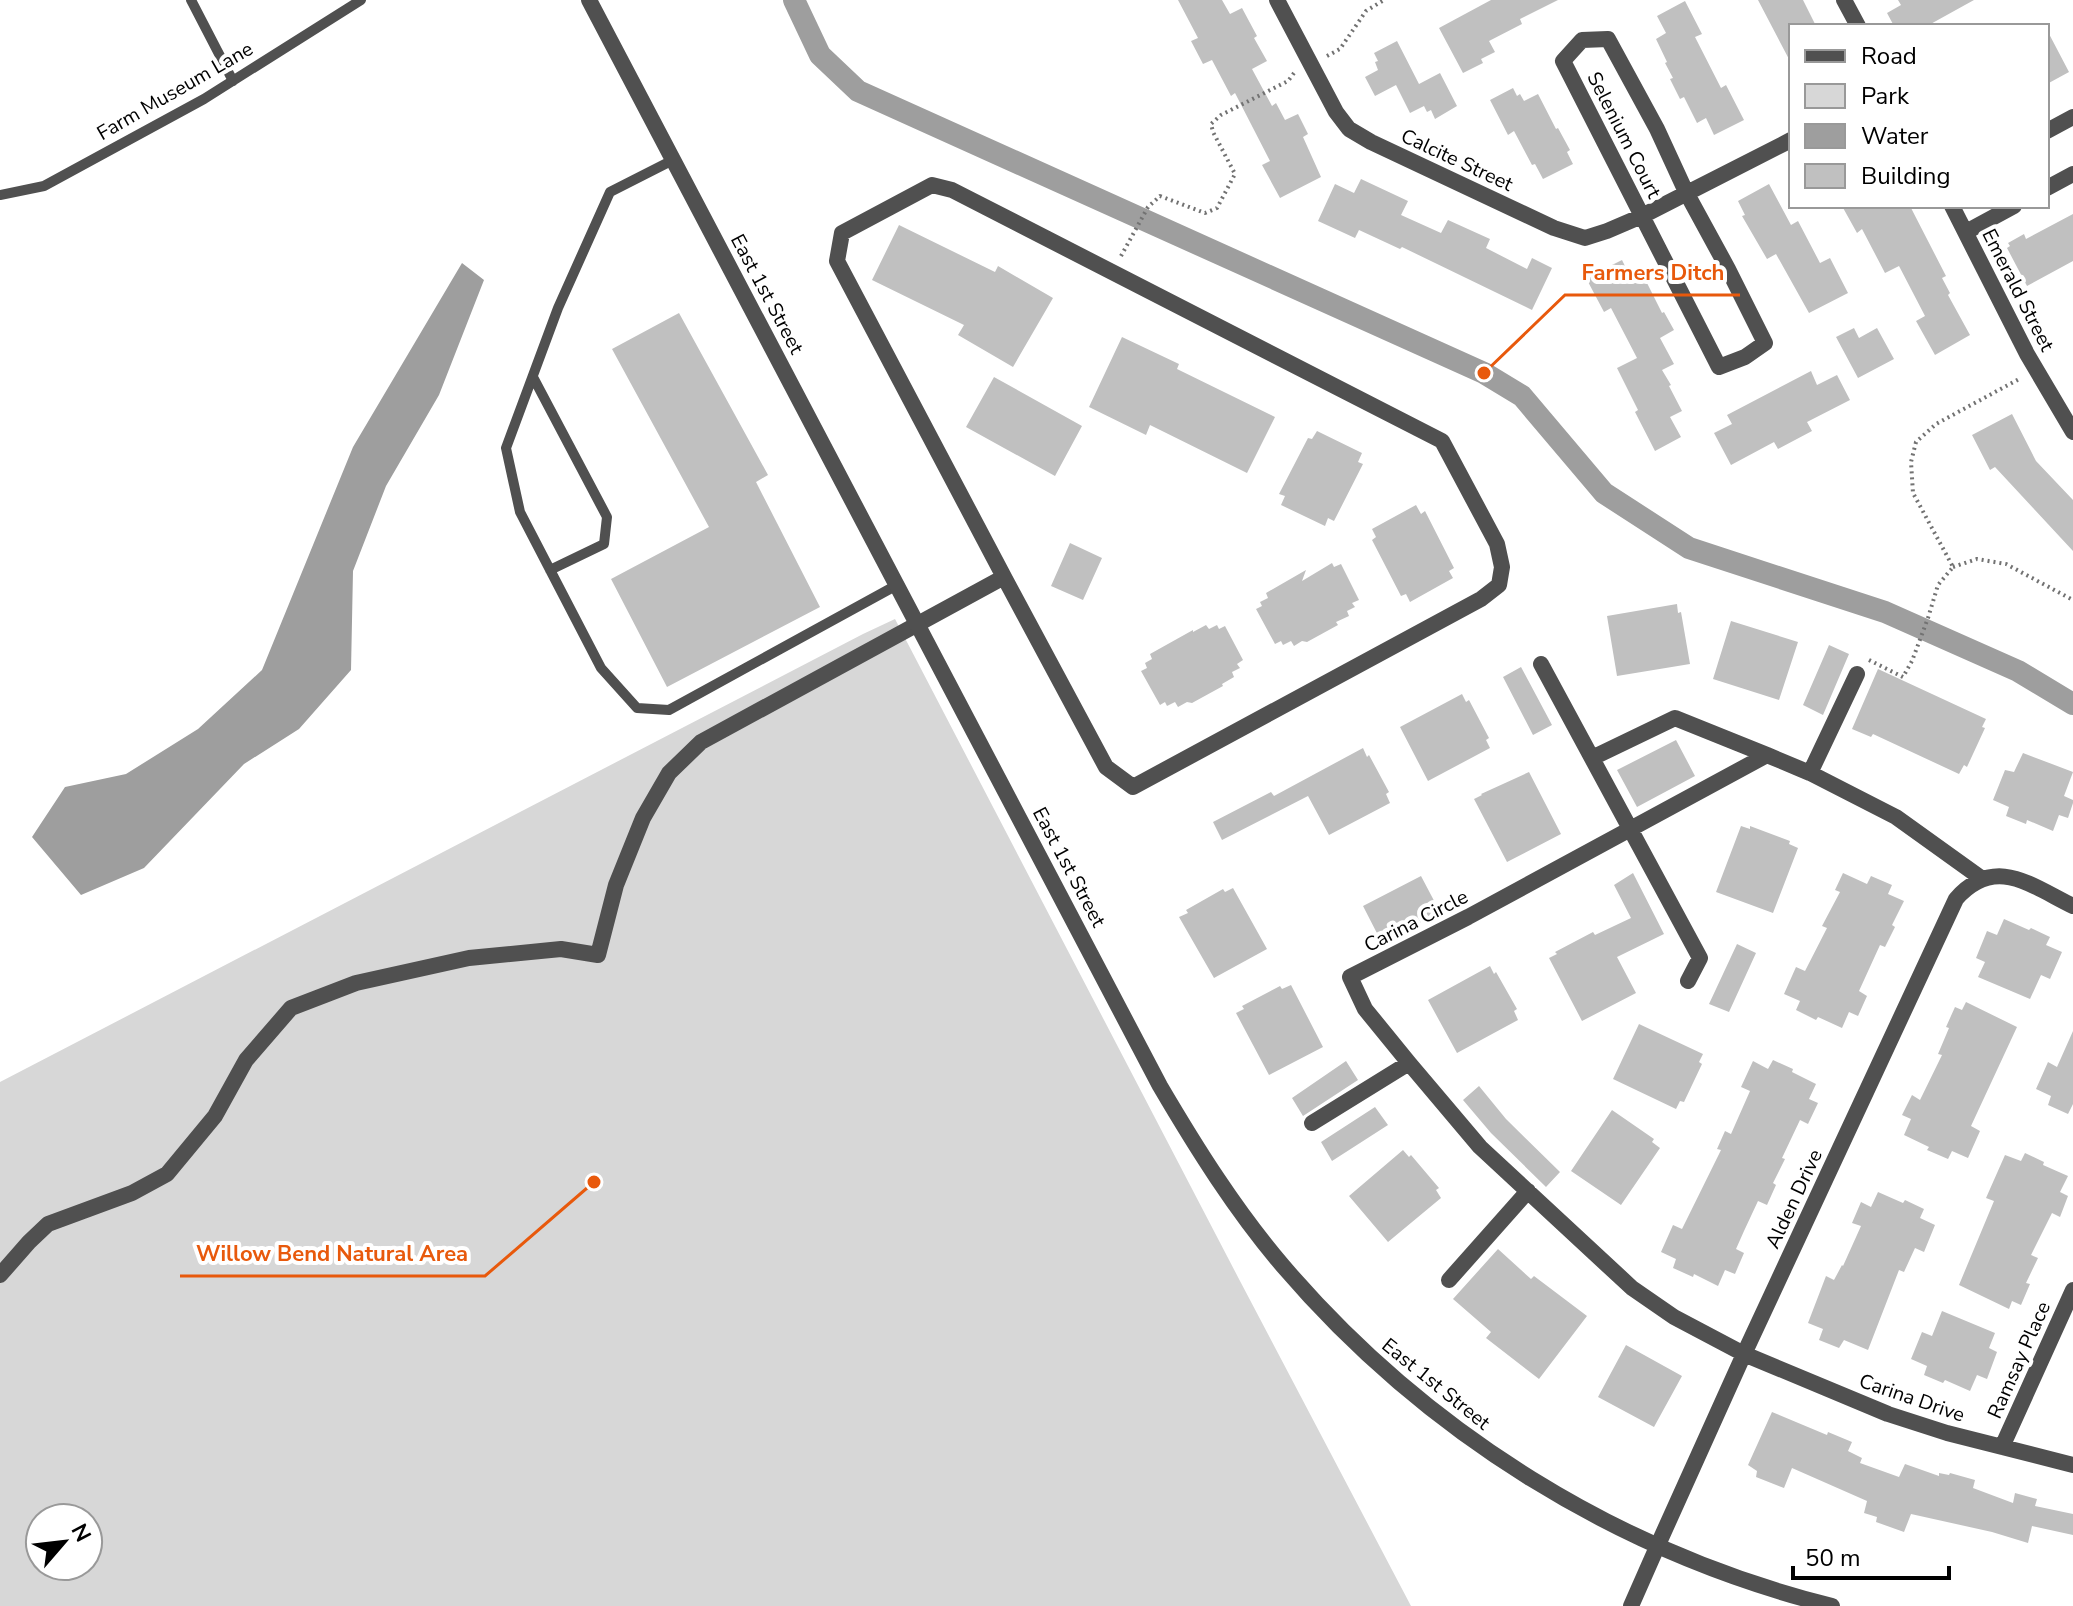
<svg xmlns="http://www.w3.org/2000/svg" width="2073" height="1606" viewBox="0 0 2073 1606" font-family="'Nunito Sans',sans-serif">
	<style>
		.green { fill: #d7d7d7; fill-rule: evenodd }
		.water { fill: #9e9e9e }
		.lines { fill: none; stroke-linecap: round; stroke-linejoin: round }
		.canal { stroke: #9e9e9e; stroke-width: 22 }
		.building { fill: #c0c0c0 }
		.path { stroke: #727272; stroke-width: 4; stroke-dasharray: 2 4; stroke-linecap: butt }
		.service { stroke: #505050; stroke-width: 10 }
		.minor { stroke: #505050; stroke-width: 16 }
		.tertiary { stroke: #505050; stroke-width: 16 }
		.labels { text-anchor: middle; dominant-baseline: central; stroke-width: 8; stroke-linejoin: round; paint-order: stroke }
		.street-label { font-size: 20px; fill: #000; stroke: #fff }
		.leader { fill: none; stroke: #e8590c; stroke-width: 3 }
		.callout-dot { fill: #e8590c; stroke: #fff; stroke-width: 3 }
		.callout-label { font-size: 22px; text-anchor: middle; font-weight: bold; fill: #e8590c; stroke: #fff; stroke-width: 8; stroke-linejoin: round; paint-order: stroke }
	</style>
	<rect width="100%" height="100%" fill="#fff"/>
	<path class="green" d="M895 619 1240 1281 1411 1606H0V1082L863 634ZM40 1518H88V1566H40Z"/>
	<path class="water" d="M462 263 484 280 439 395 386 486 353 571 351 670 299 729 244 764 144 868 81 895 32 837 65 787 126 774 198 729 262 670 353 447Z"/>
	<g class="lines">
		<path class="canal" d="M794 0 820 55 858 91 1484 373 1522 396 1604 493 1689 548 1885 612 2018 671 2073 704"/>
	</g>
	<path class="building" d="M1178 0H1222L1230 14 1242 8 1257 36 1254 38 1267 61 1252 69 1272 106 1276 103 1285 120 1298 114 1308 134 1303 137 1321 177 1280 198 1262 165 1270 161 1235 93 1231 96 1212 60 1203 64 1191 41 1198 38Z
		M1491 0H1558L1520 19 1522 24 1489 41 1495 52 1481 59 1483 63 1463 73 1439 28Z
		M1758 0H1803L1816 26H1791V63Z
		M1898 0H1974L1927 26H1894L1887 13 1901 5Z
		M1685 1 1702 34 1695 37 1721 88 1726 85 1744 120 1714 135 1706 118 1697 123 1684 97 1680 99 1670 79 1673 78 1665 63 1667 62 1656 39 1666 33 1657 16Z
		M2047 30 2069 72 2047 84Z
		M1397 41 1419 84 1440 73 1457 106 1435 119 1431 110 1427 112 1424 106 1410 113 1396 85 1375 96 1365 77 1378 70 1375 62 1378 61 1374 53Z
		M1513 88 1517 96 1520 94 1524 101 1538 94 1556 129 1558 128 1570 150 1567 152 1573 164 1543 179 1535 164 1532 165 1514 131 1508 135 1490 100Z
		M1361 179 1408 201 1401 215 1441 233 1448 220 1490 239 1486 248 1527 269 1532 258 1552 268 1532 310 1402 247 1400 249 1359 230 1355 238 1318 221 1335 184 1354 193Z
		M1769 184 1791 225 1798 221 1820 263 1830 258 1848 293 1809 313 1776 254 1767 259 1742 216 1745 215 1738 201Z
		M1842 206H1910L1946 276 1942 278 1950 293 1948 295 1970 335 1935 355 1916 321 1925 316 1899 266 1885 273 1862 229 1857 233Z
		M2073 214V261L2027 286 2007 248 2010 246 2008 243 2024 234 2026 239Z
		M899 225 995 272 998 266 1053 298 1013 367 958 335 964 325 872 280Z
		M1622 260 1629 274 1640 269 1662 313 1664 312 1674 330 1660 338 1674 364 1662 370 1671 385 1669 386 1682 411 1670 417 1681 437 1655 451 1635 412 1638 410 1617 368 1637 358 1611 308 1604 312 1586 278Z
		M679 313 768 475 756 482 820 607 667 687 611 579 709 527 612 349Z
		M1854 328 1859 338 1877 328 1894 359 1858 378 1836 337Z
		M1122 337 1179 364 1177 369 1275 417 1247 473 1150 425 1146 435 1089 407Z
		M1811 371 1817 385 1837 375 1850 400 1807 422 1812 431 1778 449 1774 442 1731 465 1714 433 1732 424 1727 415Z
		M994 377 1082 426 1055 476 966 427Z
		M2012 414 2036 461 2073 500V551L1995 467 1990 470 1972 435Z
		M1317 431 1362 453 1358 462 1363 464 1334 521 1328 518 1325 526 1281 505 1285 496 1279 494 1308 438 1312 439Z
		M1416 505 1421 514 1425 511 1454 568 1449 571 1453 578 1410 602 1406 594 1401 596 1372 540 1376 537 1372 529Z
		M1070 543 1102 558 1083 600 1051 586Z
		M1332 563 1334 567 1341 564 1359 600 1352 603 1355 607 1347 611 1349 616 1336 622 1338 625 1307 642 1302 641 1294 646 1291 641 1283 645 1281 641 1275 644 1256 609 1262 606 1260 602 1268 598 1266 593 1306 570 1302 581Z
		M1677 604 1678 613 1681 612 1690 664 1617 676 1607 616Z
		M1731 621 1798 642 1779 700 1713 679Z
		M1206 625 1209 629 1217 625 1219 629 1225 626 1243 660 1237 664 1240 668 1232 672 1234 677 1222 684 1223 686 1192 703 1187 702 1178 707 1175 702 1167 706 1165 702 1160 705 1141 671 1147 668 1145 663 1152 659 1150 654 1193 630V632Z
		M1829 645 1849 654 1823 715 1803 705Z
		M1521 667 1552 725 1533 735 1503 677Z
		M1878 669 1986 719 1982 727 1985 728 1967 767 1964 765 1959 774 1873 734 1871 737 1852 729Z
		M1462 694 1466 702 1469 700 1489 738 1486 740 1490 748 1428 781 1400 727Z
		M1676 740 1695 776 1637 807 1617 770Z
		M1363 748 1367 757 1369 755 1389 792 1386 794 1390 803 1329 835 1308 796 1222 840 1213 822 1271 792 1274 796Z
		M2023 753 2073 772 2064 796 2073 800V803L2068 818 2059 815 2053 831 2027 820 2026 824 2006 816 2009 807 1993 800 2005 770 2014 772Z
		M1529 772 1561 834 1507 862 1474 799 1482 795 1481 794Z
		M1741 826 1750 829V826L1790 841 1789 844 1798 848 1773 913 1716 892Z
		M1633 873 1664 934 1617 957 1636 993 1582 1021 1549 958 1557 954 1555 952 1593 932 1595 935 1631 918 1614 885Z
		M1843 873 1867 884 1871 876 1892 885 1888 894 1904 901 1892 925 1895 927 1885 947 1880 945 1859 991 1867 996 1858 1016 1849 1012 1842 1028 1818 1017 1816 1020 1796 1010 1800 1001 1784 994 1796 967 1805 971 1827 928 1822 926 1840 892 1835 890Z
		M1421 876 1440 912 1382 943 1363 906Z
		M1233 888 1267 949 1214 978 1179 917 1188 913 1186 910 1223 889 1225 892Z
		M2004 919 2029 930 2031 928 2050 937 2046 945 2062 952 2050 979 2041 975 2030 999 1978 977 1985 962 1976 958 1987 931 1997 935Z
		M1737 944 1756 953 1729 1012 1709 1004Z
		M1490 966 1494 974 1496 972 1517 1009 1514 1011 1518 1020 1457 1053 1428 1000Z
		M1291 985 1323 1047 1269 1075 1236 1013 1244 1009 1242 1006 1280 986 1282 989Z
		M1966 1002 2017 1027 1971 1126 1980 1131 1968 1158 1952 1151 1948 1159 1927 1150 1929 1147 1904 1135 1911 1119 1902 1115 1912 1095 1920 1100 1942 1055 1938 1054 1949 1028 1946 1027 1955 1007 1962 1010Z
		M1639 1024 1703 1054 1699 1062 1702 1064 1684 1102 1680 1101 1676 1109 1613 1079Z
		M2073 1031V1104L2068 1114 2048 1105 2051 1096 2036 1089 2048 1062 2057 1067Z
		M1773 1060 1793 1069 1792 1072 1816 1084 1809 1099 1818 1103 1808 1124 1800 1120 1782 1158 1785 1159 1773 1183 1776 1185 1767 1205 1758 1201 1744 1231 1736 1249 1744 1253 1735 1274 1725 1270 1718 1286 1694 1274 1693 1277 1673 1268 1676 1259 1661 1252 1673 1225 1682 1229 1721 1150 1717 1149 1725 1131 1731 1134 1750 1091 1741 1087 1753 1061 1768 1069Z
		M1346 1061 1358 1080 1303 1116 1292 1098Z
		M1479 1086 1506 1119 1560 1172 1546 1187 1491 1133 1463 1100Z
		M1375 1107 1388 1125 1332 1161 1321 1142Z
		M1612 1110 1654 1139 1652 1142 1660 1148 1621 1205 1571 1171Z
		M1403 1150 1409 1157 1411 1155 1439 1188 1436 1190 1441 1198 1388 1242 1349 1196Z
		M2025 1153 2044 1162 2043 1165 2068 1176 2060 1192 2068 1196 2060 1217 2052 1213 2031 1255 2038 1258 2026 1283 2030 1284 2021 1305 2012 1301 2009 1309 1959 1285 1994 1201 1986 1198 2005 1155 2021 1161Z
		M1878 1192 1903 1203 1905 1200 1924 1209 1920 1218 1935 1225 1924 1252 1915 1248 1904 1272 1899 1270 1868 1350 1844 1340 1839 1348 1819 1340 1823 1329 1808 1323 1826 1276 1834 1280 1842 1265 1843 1266 1861 1226 1852 1223 1861 1202 1871 1207Z
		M1498 1249 1531 1279 1534 1276 1587 1316 1539 1379 1486 1338 1491 1332 1453 1299Z
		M1942 1311 1995 1333 1989 1348 1997 1352 1987 1379 1977 1375 1970 1391 1945 1380 1943 1383 1924 1375 1927 1366 1911 1359 1922 1332 1932 1336Z
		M1626 1345 1682 1376 1654 1427 1598 1397Z
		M1772 1412 1827 1435 1828 1432 1852 1442 1848 1451 1862 1458 1860 1463 1899 1477 1905 1464 1939 1476V1473L1949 1475 1950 1473 1975 1480 1973 1488 2013 1503 2015 1493 2037 1499 2035 1506 2073 1514V1535L2032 1526 2028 1543 1992 1532 1911 1514 1904 1532 1876 1522 1877 1517 1864 1513 1867 1501 1792 1468 1784 1488 1756 1477 1757 1471 1748 1465Z"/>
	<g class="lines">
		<path class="path" d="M1327 56 1340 49 1366 11 1384 0
			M1121 256 1148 207 1160 196 1205 213 1217 208 1235 174 1213 132 1211 124 1221 115 1288 81 1294 73
			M1953 567 1977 559 2006 564 2073 600
			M1869 660 1903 677 1912 661 1928 618 1938 585 1953 567 1913 493 1911 462 1916 442 1936 424 2021 378"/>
		<path class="service" d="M191 0 233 81
			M673 160 610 192 558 308 506 448 520 512 601 668 637 708 669 710 897 585
			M0 195 44 186 204 99 361 0
			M533 377 607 517 604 544 550 570"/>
		<path class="minor" d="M1277 0 1336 112 1349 129 1371 142 1554 228 1585 238 1607 231 1642 216 1791 140
			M1844 0 1858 26
			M1608 39 1657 129 1686 192 1728 269 1765 343 1745 357 1719 367 1563 61 1582 40Z
			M2047 131 2073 117
			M2047 188 2073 174
			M1952 206 2027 354 2073 432
			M1966 232 2014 206
			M1541 664 1700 958 1688 981
			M1592 758 1675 718 1767 755
			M1810 773 1857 674
			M1981 878 1896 817 1810 773 1767 755 1468 917 1350 977 1365 1009 1409 1063 1480 1147 1632 1288 1674 1317 1744 1354 1888 1414 1947 1433 2073 1465
			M1312 1123 1409 1063
			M0 1275 29 1242 48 1224 132 1193 167 1174 215 1116 246 1060 291 1008 356 983 469 958 561 949 598 955 616 885 643 818 669 773 701 742 1004 577 1106 767 1133 787 1481 599 1499 585 1502 567 1497 544 1442 441 952 190 932 185 842 233 837 261 1004 577
			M1449 1280 1528 1191
			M2002 1447 2073 1290
			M1657 1547 1744 1354 1956 899C1995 855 2030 885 2073 906"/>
		<path class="tertiary" d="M589 0 1160 1086C1197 1149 1236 1211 1283 1266 1426 1433 1619 1553 1832 1606
			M1631 1606 1657 1547"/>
	</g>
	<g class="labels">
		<g class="street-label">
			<text transform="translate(175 91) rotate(-30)">Farm Museum Lane</text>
			<text transform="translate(1624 135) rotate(63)">Selenium Court</text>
			<text transform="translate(1457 160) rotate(25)">Calcite Street</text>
			<text transform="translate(2018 290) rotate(63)">Emerald Street</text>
			<text transform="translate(767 294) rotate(62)">East 1st Street</text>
			<text transform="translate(1069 867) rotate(62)">East 1st Street</text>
			<text transform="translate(1416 921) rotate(-27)">Carina Circle</text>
			<text transform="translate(1794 1199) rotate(-65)">Alden Drive</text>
			<text transform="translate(2019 1360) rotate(-66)">Ramsay Place</text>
			<text transform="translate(1436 1384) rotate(39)">East 1st Street</text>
			<text transform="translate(1912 1398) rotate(19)">Carina Drive</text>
		</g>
	</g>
	<path class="leader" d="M1484 373L1565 295H1740M594 1182L485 1276H180"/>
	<g class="callout-dot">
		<circle cx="1484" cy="373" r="8"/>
		<circle cx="594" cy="1182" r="8"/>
	</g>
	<g class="callout-label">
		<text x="1653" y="280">Farmers Ditch</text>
		<text x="332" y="1261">Willow Bend Natural Area</text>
	</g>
	<rect x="1789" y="24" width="260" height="184" fill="#ffffff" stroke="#999999" stroke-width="2"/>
	<rect x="1805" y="50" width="40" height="12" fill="#505050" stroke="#999999" stroke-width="2"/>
	<text x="1861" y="64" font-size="24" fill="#000000">Road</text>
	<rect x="1805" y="84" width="40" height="24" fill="#d7d7d7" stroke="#999999" stroke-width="2"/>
	<text x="1861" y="104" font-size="24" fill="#000000">Park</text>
	<rect x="1805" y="124" width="40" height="24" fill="#9e9e9e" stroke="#999999" stroke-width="2"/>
	<text x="1861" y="144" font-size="24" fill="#000000">Water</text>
	<rect x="1805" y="164" width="40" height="24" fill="#c0c0c0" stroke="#999999" stroke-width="2"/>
	<text x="1861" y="184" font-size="24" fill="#000000">Building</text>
	<g transform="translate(64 1542) rotate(62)"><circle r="38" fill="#ffffff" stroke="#999999" stroke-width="2"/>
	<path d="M0-6L14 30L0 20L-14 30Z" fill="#000000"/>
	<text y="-12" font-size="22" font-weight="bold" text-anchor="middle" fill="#000000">N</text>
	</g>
	<path d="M1793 1566v12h156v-12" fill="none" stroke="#000000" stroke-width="4"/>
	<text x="1805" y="1566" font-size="24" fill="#000000" stroke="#ffffff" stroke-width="6" paint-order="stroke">50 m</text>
</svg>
